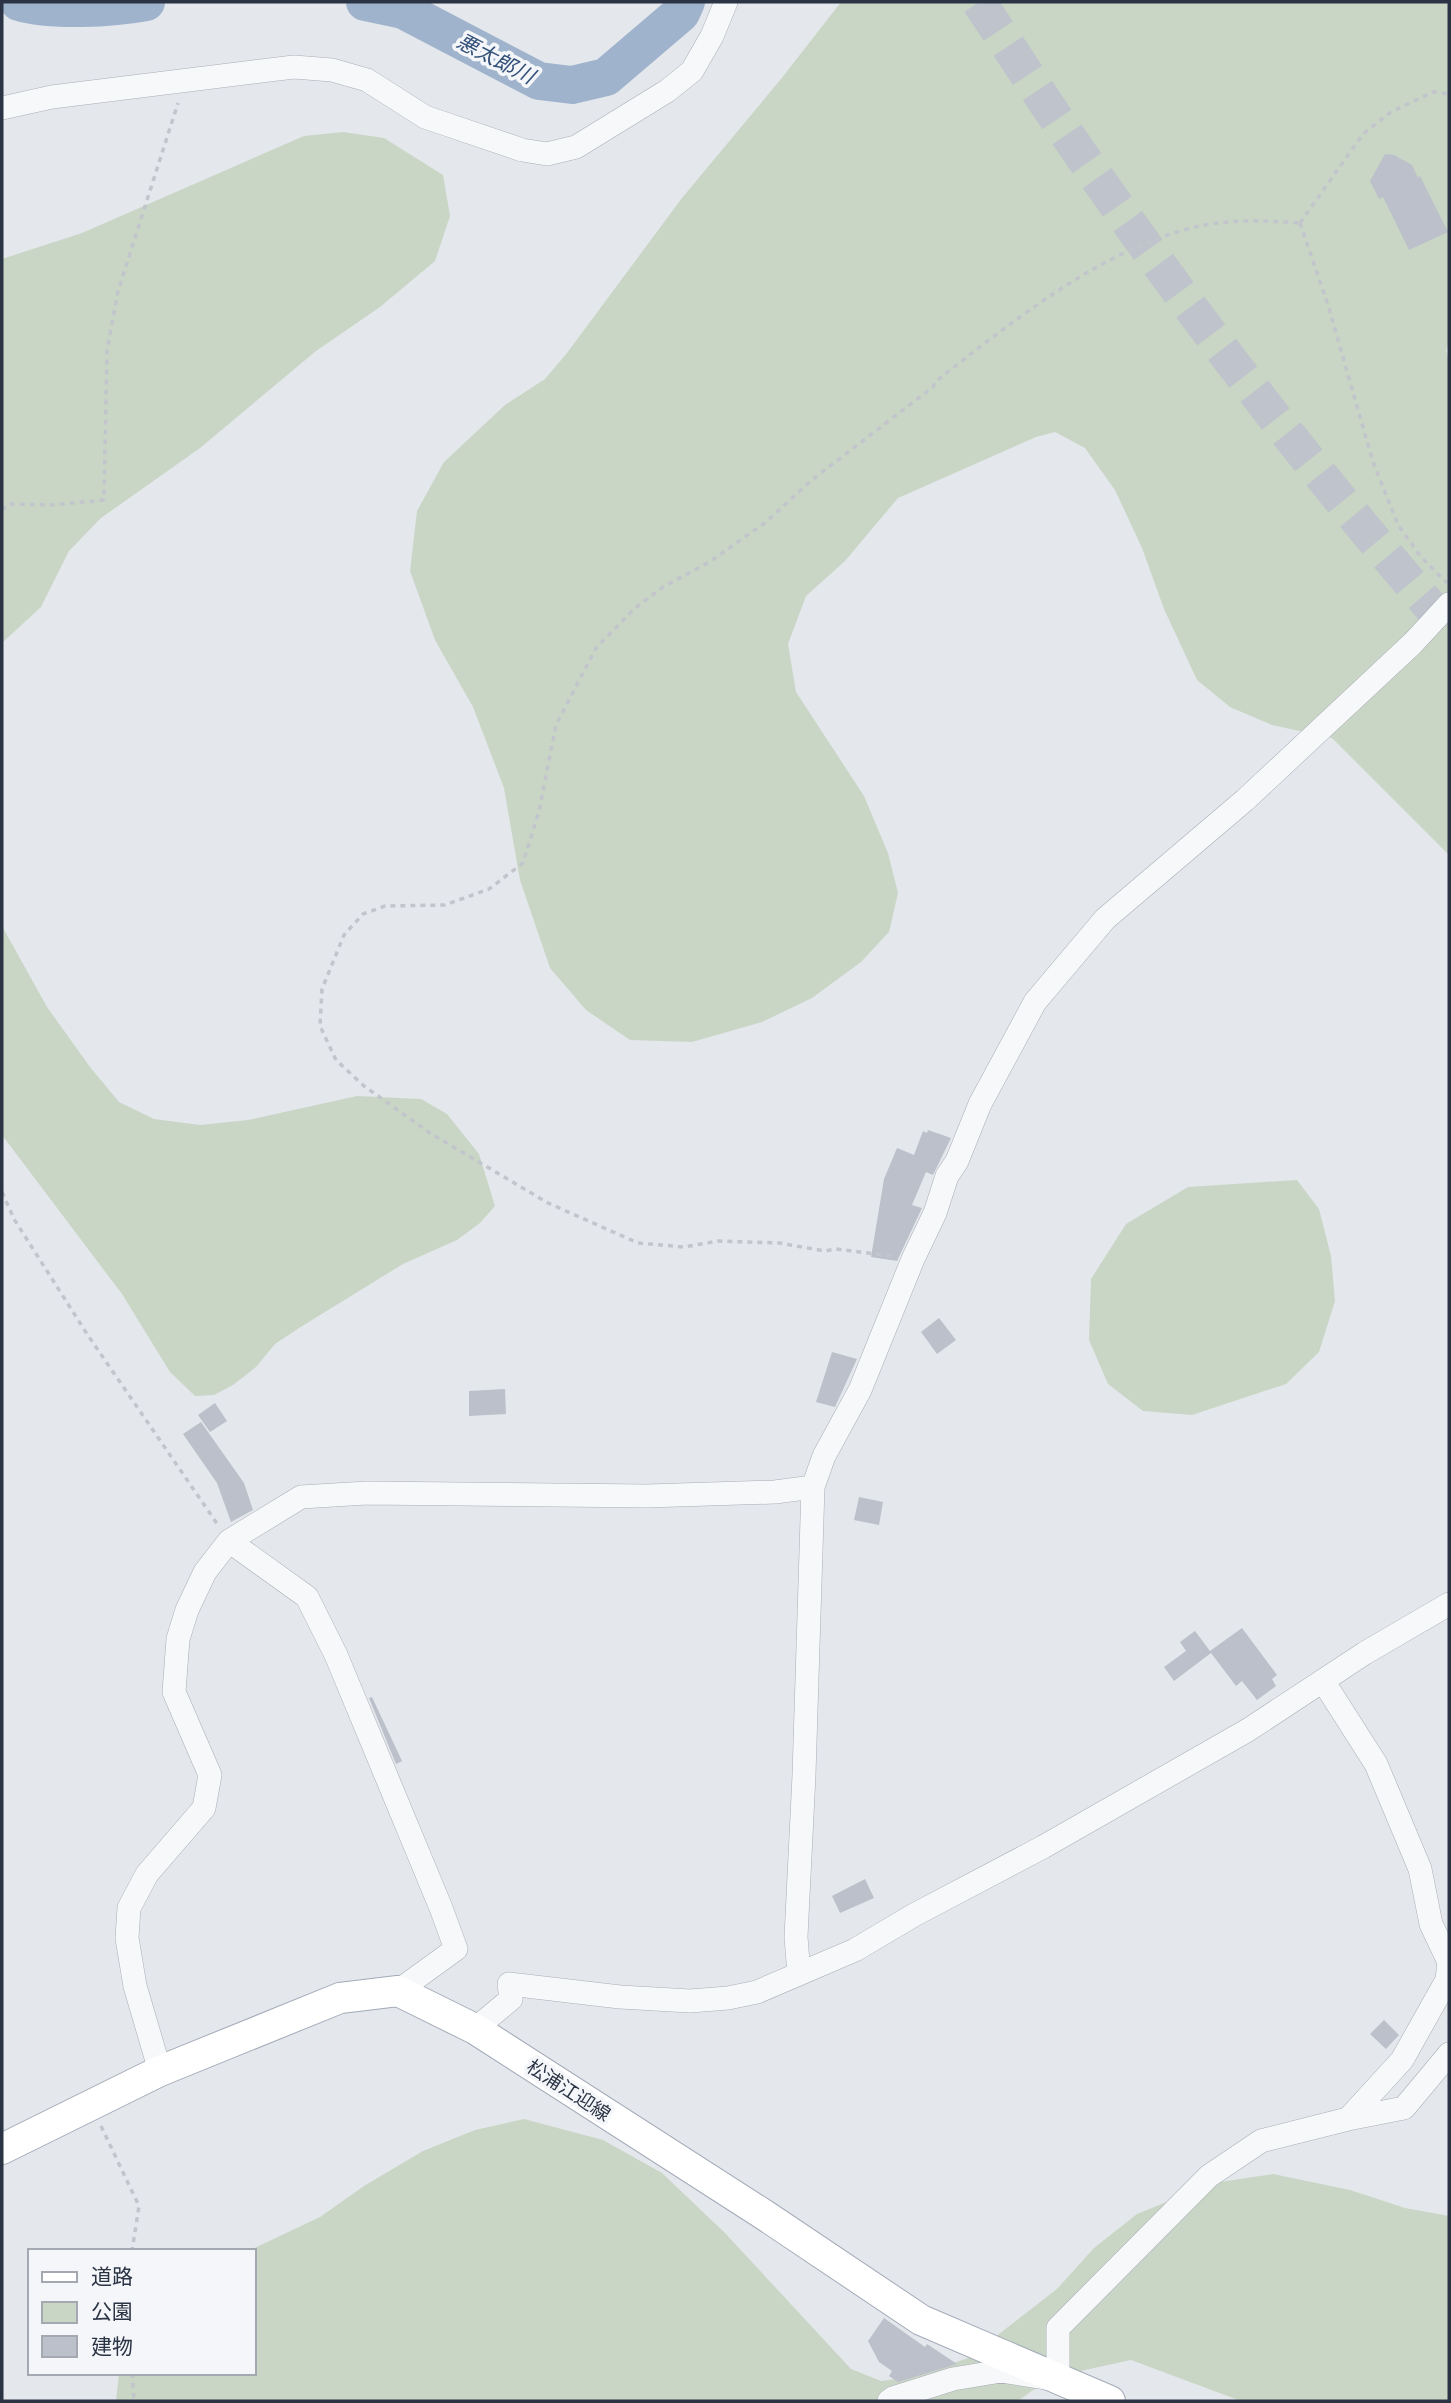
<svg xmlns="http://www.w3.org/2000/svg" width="1451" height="2403" viewBox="0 0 1451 2403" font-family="Quicksand,'Noto Sans JP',sans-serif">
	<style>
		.green { fill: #c9d6c5 }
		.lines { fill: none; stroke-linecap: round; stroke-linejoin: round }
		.river { stroke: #9fb4cc; stroke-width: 38 }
		.building { fill: #bbc0ca }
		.highway-tunnel { stroke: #bfc3cb; stroke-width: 35; stroke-dasharray: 35 18; stroke-linecap: butt }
		.minor-casing { stroke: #a9aeb7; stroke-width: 24 }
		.major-casing { stroke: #a3abb8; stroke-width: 32 }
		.path { stroke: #c2c5cb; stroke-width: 3.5; stroke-dasharray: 5 5; stroke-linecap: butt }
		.minor { stroke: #f7f8fa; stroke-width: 23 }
		.major { stroke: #fff; stroke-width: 30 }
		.labels { text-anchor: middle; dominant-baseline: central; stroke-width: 7; stroke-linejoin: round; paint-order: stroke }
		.street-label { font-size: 19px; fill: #2b3445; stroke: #f4f6f9 }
		.water-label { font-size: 21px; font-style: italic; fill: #34527a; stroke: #f4f6f9 }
	</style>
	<rect width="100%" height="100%" fill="#e4e7ec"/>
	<path class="green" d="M2 2H116L64 17 2 9Z
		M841 2H1449V342L1446 350 1449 361V855L1332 738 1272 725 1230 707 1197 680 1164 609 1142 548 1115 490 1085 448 1055 432 1036 437 898 498 845 561 806 596 788 644 796 692 864 796 888 853 898 893 889 932 861 962 812 998 762 1022 692 1042 630 1040 586 1010 550 968 520 880 504 788 473 707 435 640 410 571 417 511 444 462 505 405 545 379 567 353 682 198 781 79Z
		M343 132 384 138 443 175 450 216 435 261 380 307 316 351 200 448 101 518 69 551 41 607 2 643V259L82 233 304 136Z
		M2 926 47 1007 90 1067 119 1102 154 1119 200 1125 248 1120 357 1096 421 1099 447 1114 479 1154 495 1206 480 1223 457 1240 403 1264 299 1328 275 1344 256 1367 233 1385 214 1395 195 1396 170 1372 122 1294 2 1135Z
		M1297 1180 1319 1209 1331 1256 1335 1301 1319 1352 1286 1384 1192 1415 1143 1411 1108 1384 1089 1340 1091 1279 1126 1224 1188 1187Z
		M524 2119 603 2140 662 2173 725 2233 851 2369 881 2381 917 2376 968 2358 1057 2289 1094 2248 1137 2214 1213 2183 1273 2174 1350 2190 1405 2208 1449 2216V2401H1241L1131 2360 1076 2372 1033 2390 1018 2401H116L119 2373H254V2251H248L320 2217 364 2186 423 2151 475 2130Z"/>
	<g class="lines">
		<path class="river" d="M19 2C50 12 114 8 146 2
			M365 2 403 10 539 81 572 85 606 77 681 13 686 2"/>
	</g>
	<path class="building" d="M1385 154 1394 155 1412 165 1418 178 1420 176 1448 232 1409 250 1383 197 1379 199 1370 181Z
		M928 1130 951 1138 933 1175 926 1172 912 1205 922 1208 897 1261 871 1257 884 1179 897 1148 914 1155 923 1131 927 1133Z
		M939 1318 956 1340 937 1354 921 1332Z
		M832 1352 857 1359 835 1407 816 1402Z
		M505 1389 506 1414 469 1416V1391Z
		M215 1403 227 1421 210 1432 198 1415Z
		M201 1422 244 1483 253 1510 231 1522 217 1483 183 1434Z
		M859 1497 883 1502 879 1525 854 1520Z
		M1242 1628 1277 1675 1272 1679 1276 1686 1257 1700 1242 1681 1236 1686 1211 1653 1174 1681 1164 1667 1186 1651 1180 1642 1195 1631 1210 1651Z
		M372 1697 402 1761 396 1764 369 1698Z
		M865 1879 874 1898 840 1913 832 1896Z
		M1384 2020 1399 2035 1386 2049 1370 2034Z
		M884 2318 925 2347 927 2344 957 2364 898 2382 889 2376 892 2371 879 2362 868 2341Z"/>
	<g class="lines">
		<path class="highway-tunnel" d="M979 2C1019 62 1058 123 1100 182 1208 336 1325 486 1449 628"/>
		<defs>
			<path id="minor" d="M2 108 52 97 294 67 332 70 367 80 425 117 522 150 547 154 576 147 667 91 692 71 712 36 726 2
				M229 1541 307 1597 336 1655 441 1908 456 1949 398 1991
				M1323 1681 1376 1764 1420 1869 1431 1924 1449 1962 1447 1980 1402 2060 1348 2119
				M799 1974 796 1937 804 1775 813 1487 824 1456 860 1390 913 1259 935 1213 947 1176 957 1161 980 1104 1035 1002 1105 919 1245 800 1413 643 1449 604
				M475 2029 511 1999 509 1984 620 1997 690 2001 728 1998 757 1992 855 1950 914 1915 1043 1847 1248 1730 1365 1653 1449 1604
				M160 2071 135 1986 127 1938 129 1908 147 1874 204 1808 210 1775 174 1692 178 1639 187 1610 205 1572 229 1541 301 1497 367 1493 647 1496 775 1492 813 1487
				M889 2401 893 2398 953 2379 1001 2371 1058 2380V2328L1209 2176 1261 2141 1348 2119 1404 2108 1449 2054"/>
			<path id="major" d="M2 2149 160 2071 340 1998 398 1991 475 2029 766 2216 921 2320 1110 2401"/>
		</defs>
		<use href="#minor" class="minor-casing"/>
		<use href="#major" class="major-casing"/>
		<path class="path" d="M1300 223 1328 305 1373 462 1398 525 1421 557 1447 583
			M1300 223 1363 134 1391 112 1433 92 1449 94
			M2 510 9 504 52 505 104 500 107 351 118 291 178 103
			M2 1192 14 1219 87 1334 218 1525
			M891 1256 836 1249 825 1251 779 1243 718 1241 684 1247 638 1243 548 1203 430 1133 364 1086 336 1060 320 1026 322 989 344 935 363 914 385 906 445 905 489 889 523 863 539 811 556 725 596 648 635 608 663 587 711 561 766 522 813 479 933 387 935 382C1012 322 1107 244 1205 225 1236 219 1268 221 1300 223
			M101 2126 139 2206 132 2251
			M132 2373 134 2401"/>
		<use href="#minor" class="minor"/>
		<use href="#major" class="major"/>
	</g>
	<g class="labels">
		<g class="street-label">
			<text transform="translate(569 2090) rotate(33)">松浦江迎線</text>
		</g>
		<g class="water-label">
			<text transform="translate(496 58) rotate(27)">悪太郎川</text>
		</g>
	</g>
	<rect width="1451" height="2403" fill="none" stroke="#2b3445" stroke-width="7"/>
	<rect x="28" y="2249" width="228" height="126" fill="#f4f6f9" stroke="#a4a8b1" stroke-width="2"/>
	<rect x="42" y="2272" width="35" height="10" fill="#ffffff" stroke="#a4a8b1" stroke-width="2"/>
	<text x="91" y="2284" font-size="21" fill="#2b3445">道路</text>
	<rect x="42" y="2302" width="35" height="21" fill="#c9d6c5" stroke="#a4a8b1" stroke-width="2"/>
	<text x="91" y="2319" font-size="21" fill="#2b3445">公園</text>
	<rect x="42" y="2336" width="35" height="21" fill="#bbc0ca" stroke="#a4a8b1" stroke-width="2"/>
	<text x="91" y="2354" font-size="21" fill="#2b3445">建物</text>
</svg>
